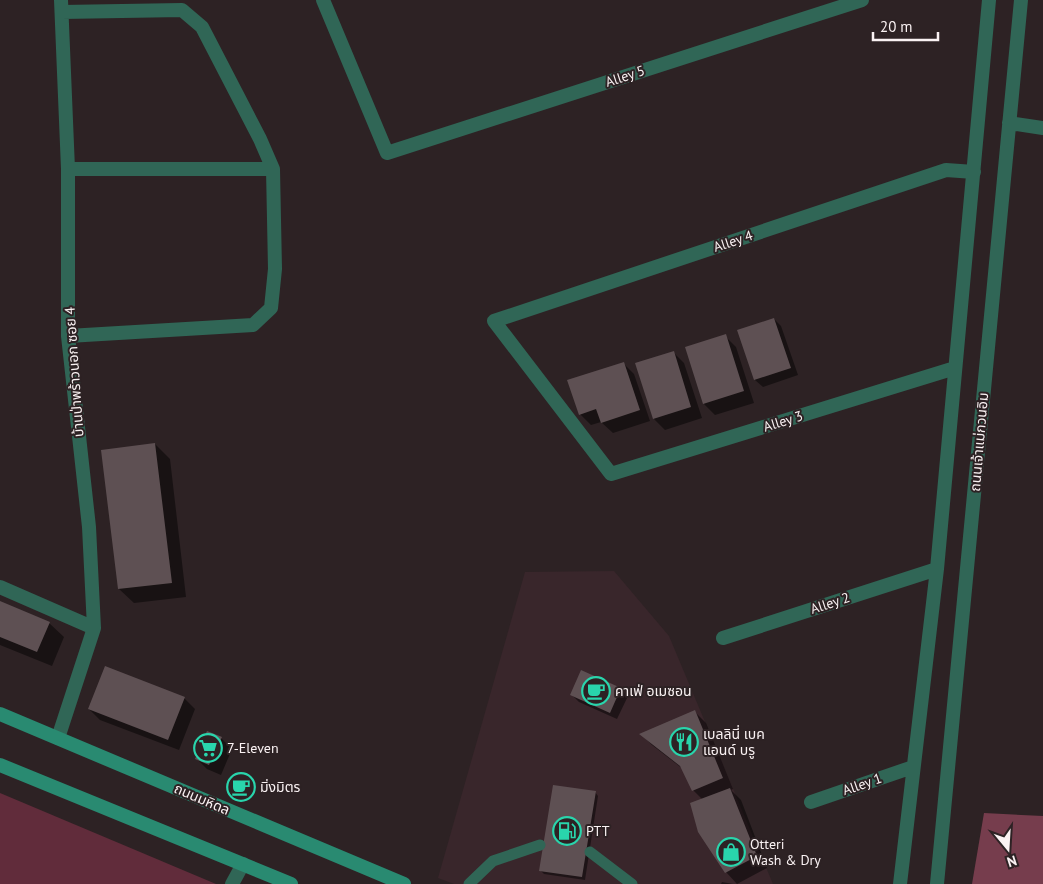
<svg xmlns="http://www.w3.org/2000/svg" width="1043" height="884" viewBox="0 0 1043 884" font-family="'PT Sans','Noto Sans Thai',sans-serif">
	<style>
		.built { fill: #39262b }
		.green { fill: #612c3b }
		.forest { fill: #763d4d }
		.shadow { fill: #0007 }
		.building { fill: #5e5053 }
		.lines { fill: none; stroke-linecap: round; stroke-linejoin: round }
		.service { stroke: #306656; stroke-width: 11 }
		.minor { stroke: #306656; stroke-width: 14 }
		.secondary { stroke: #298a71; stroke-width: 14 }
		.labels { text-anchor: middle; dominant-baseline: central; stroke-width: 4; stroke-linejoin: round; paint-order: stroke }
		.street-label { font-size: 14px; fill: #faf2f3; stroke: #2d2224 }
		.poi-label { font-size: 14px; fill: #faf2f3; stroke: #2d2224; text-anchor: start }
	</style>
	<rect width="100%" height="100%" fill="#2d2224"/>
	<path class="built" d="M614 571 669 636 773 884H454L438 878 525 572Z"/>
	<path class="green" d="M0 793 216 884H0Z"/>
	<path class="forest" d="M984 813 1043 816V884H972Z"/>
	<path class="shadow" d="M774 319 781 326 798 375 763 387 755 380 739 331Z
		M725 336 736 347 754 403 715 415 704 404Z
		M673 352 684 363 702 418 665 430 654 419 636 364Z
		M623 363 634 374 650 421 613 433 601 422 591 425 580 414Z
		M155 444 170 459 186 597 134 603 119 589Z
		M0 603 49 623 64 637 52 666 0 645Z
		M620 689 628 696 617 719 579 702 572 695Z
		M184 698 195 709 179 750 100 720 89 709Z
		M695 712 706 723 733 789 731 790 741 800 767 868 737 884 726 872 699 831 702 799 693 790 683 769 652 745 641 734Z
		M221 738 232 749 221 775 207 769 196 758Z
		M595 792 598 796 585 880 544 874 540 870Z
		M722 882 733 884H721Z"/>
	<path class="building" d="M774 318 791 368 754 380 737 330Z
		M726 334 744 391 703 404 685 347Z
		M674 351 691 407 653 419 635 363Z
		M624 362 640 410 601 423 596 409 579 415 567 380Z
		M155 443 172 583 118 589 101 450Z
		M0 601 50 622 37 652 0 637Z
		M105 666 185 697 168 740 88 709Z
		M581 670 621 688 610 713 570 695Z
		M695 710 723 778 692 791 680 766 639 734Z
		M207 731 222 737 209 765 195 759Z
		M553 785 596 791 582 877 539 871Z
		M730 788 757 856 725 873 698 832 690 803Z"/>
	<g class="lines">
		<path class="service" d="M590 852 632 884
			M469 884 493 861 540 845"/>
		<path class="minor" d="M323 0 387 153 862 0
			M62 12 182 10 202 27 260 139 273 169 275 269 271 308 253 325 68 336
			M1009 123 1043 128
			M68 169H273
			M955 368 611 474 494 321 946 170 974 172
			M0 587 94 628
			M723 638 937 569
			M58 738 94 628 89 527 68 336V169L61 0
			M811 802 913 767
			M232 884 243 864
			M900 884 937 569 989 0
			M937 884 1021 0"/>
		<path class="secondary" d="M0 714 404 884
			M0 765 291 884"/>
	</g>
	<defs>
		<symbol id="cafe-ring" viewBox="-11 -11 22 22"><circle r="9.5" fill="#2d2224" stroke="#29d5ac" stroke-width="1.5"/><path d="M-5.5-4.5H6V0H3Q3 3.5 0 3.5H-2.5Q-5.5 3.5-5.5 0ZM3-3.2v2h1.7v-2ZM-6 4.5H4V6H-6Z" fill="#29d5ac"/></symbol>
		<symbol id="restaurant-ring" viewBox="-11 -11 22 22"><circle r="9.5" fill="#2d2224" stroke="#29d5ac" stroke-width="1.5"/><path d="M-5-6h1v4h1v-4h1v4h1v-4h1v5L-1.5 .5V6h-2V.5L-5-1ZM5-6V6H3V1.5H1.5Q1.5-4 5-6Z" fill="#29d5ac"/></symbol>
		<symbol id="supermarket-ring" viewBox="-11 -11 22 22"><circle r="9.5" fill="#2d2224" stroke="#29d5ac" stroke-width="1.5"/><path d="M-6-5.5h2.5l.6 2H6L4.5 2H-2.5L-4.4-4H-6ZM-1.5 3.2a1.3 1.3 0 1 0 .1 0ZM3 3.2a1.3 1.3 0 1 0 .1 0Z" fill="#29d5ac"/></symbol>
		<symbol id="fuel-ring" viewBox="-11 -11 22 22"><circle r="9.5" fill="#2d2224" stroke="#29d5ac" stroke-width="1.5"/><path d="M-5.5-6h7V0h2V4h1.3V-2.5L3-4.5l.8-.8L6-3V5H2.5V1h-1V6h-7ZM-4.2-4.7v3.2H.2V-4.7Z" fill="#29d5ac"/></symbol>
		<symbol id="shop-ring" viewBox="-11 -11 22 22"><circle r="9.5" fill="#2d2224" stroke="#29d5ac" stroke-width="1.5"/><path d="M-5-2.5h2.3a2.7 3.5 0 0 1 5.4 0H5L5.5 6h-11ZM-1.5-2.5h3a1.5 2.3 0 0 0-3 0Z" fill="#29d5ac"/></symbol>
	</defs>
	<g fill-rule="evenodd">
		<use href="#cafe-ring" x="580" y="675" width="32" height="32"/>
		<use href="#restaurant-ring" x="668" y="726" width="32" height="32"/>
		<use href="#supermarket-ring" x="192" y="732" width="32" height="32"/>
		<use href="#cafe-ring" x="225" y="771" width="32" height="32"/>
		<use href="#fuel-ring" x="551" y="815" width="32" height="32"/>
		<use href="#shop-ring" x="715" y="836" width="32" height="32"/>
	</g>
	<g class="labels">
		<g class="street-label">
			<text transform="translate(625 76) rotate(-18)">Alley 5</text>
			<text transform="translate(733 241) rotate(-18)">Alley 4</text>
			<text transform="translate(74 372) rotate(-94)">บ้านป่าพร้าวนอก ซอย 4</text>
			<text transform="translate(783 421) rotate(-17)">Alley 3</text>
			<text transform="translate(979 442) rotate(-85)">ถนนเจ้าแม่กวนอิม</text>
			<text transform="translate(830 603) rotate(-18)">Alley 2</text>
			<text transform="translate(862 784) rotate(-19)">Alley 1</text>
			<text transform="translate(202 799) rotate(23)">ถนนมหิดล</text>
		</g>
		<g class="poi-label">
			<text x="615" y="691">คาเฟ่ อเมซอน</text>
			<text x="703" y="734">เบลลินี่ เบค<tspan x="703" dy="16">แอนด์ บรู</tspan></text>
			<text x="227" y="748">7-Eleven</text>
			<text x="260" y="787">มิ่งมิตร</text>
			<text x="586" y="831">PTT</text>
			<text x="750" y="844">Otteri<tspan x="750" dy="16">Wash &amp; Dry</tspan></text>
		</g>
	</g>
	<g transform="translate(1008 849) rotate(162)" stroke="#2d2224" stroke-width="4" paint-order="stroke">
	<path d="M0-4L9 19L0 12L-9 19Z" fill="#faf2f3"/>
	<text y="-8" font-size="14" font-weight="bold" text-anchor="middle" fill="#faf2f3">N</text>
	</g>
	<path d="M873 32v8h65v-8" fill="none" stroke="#faf2f3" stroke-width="2.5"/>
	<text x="880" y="32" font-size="15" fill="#faf2f3" stroke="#2d2224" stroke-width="4" paint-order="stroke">20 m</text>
</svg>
